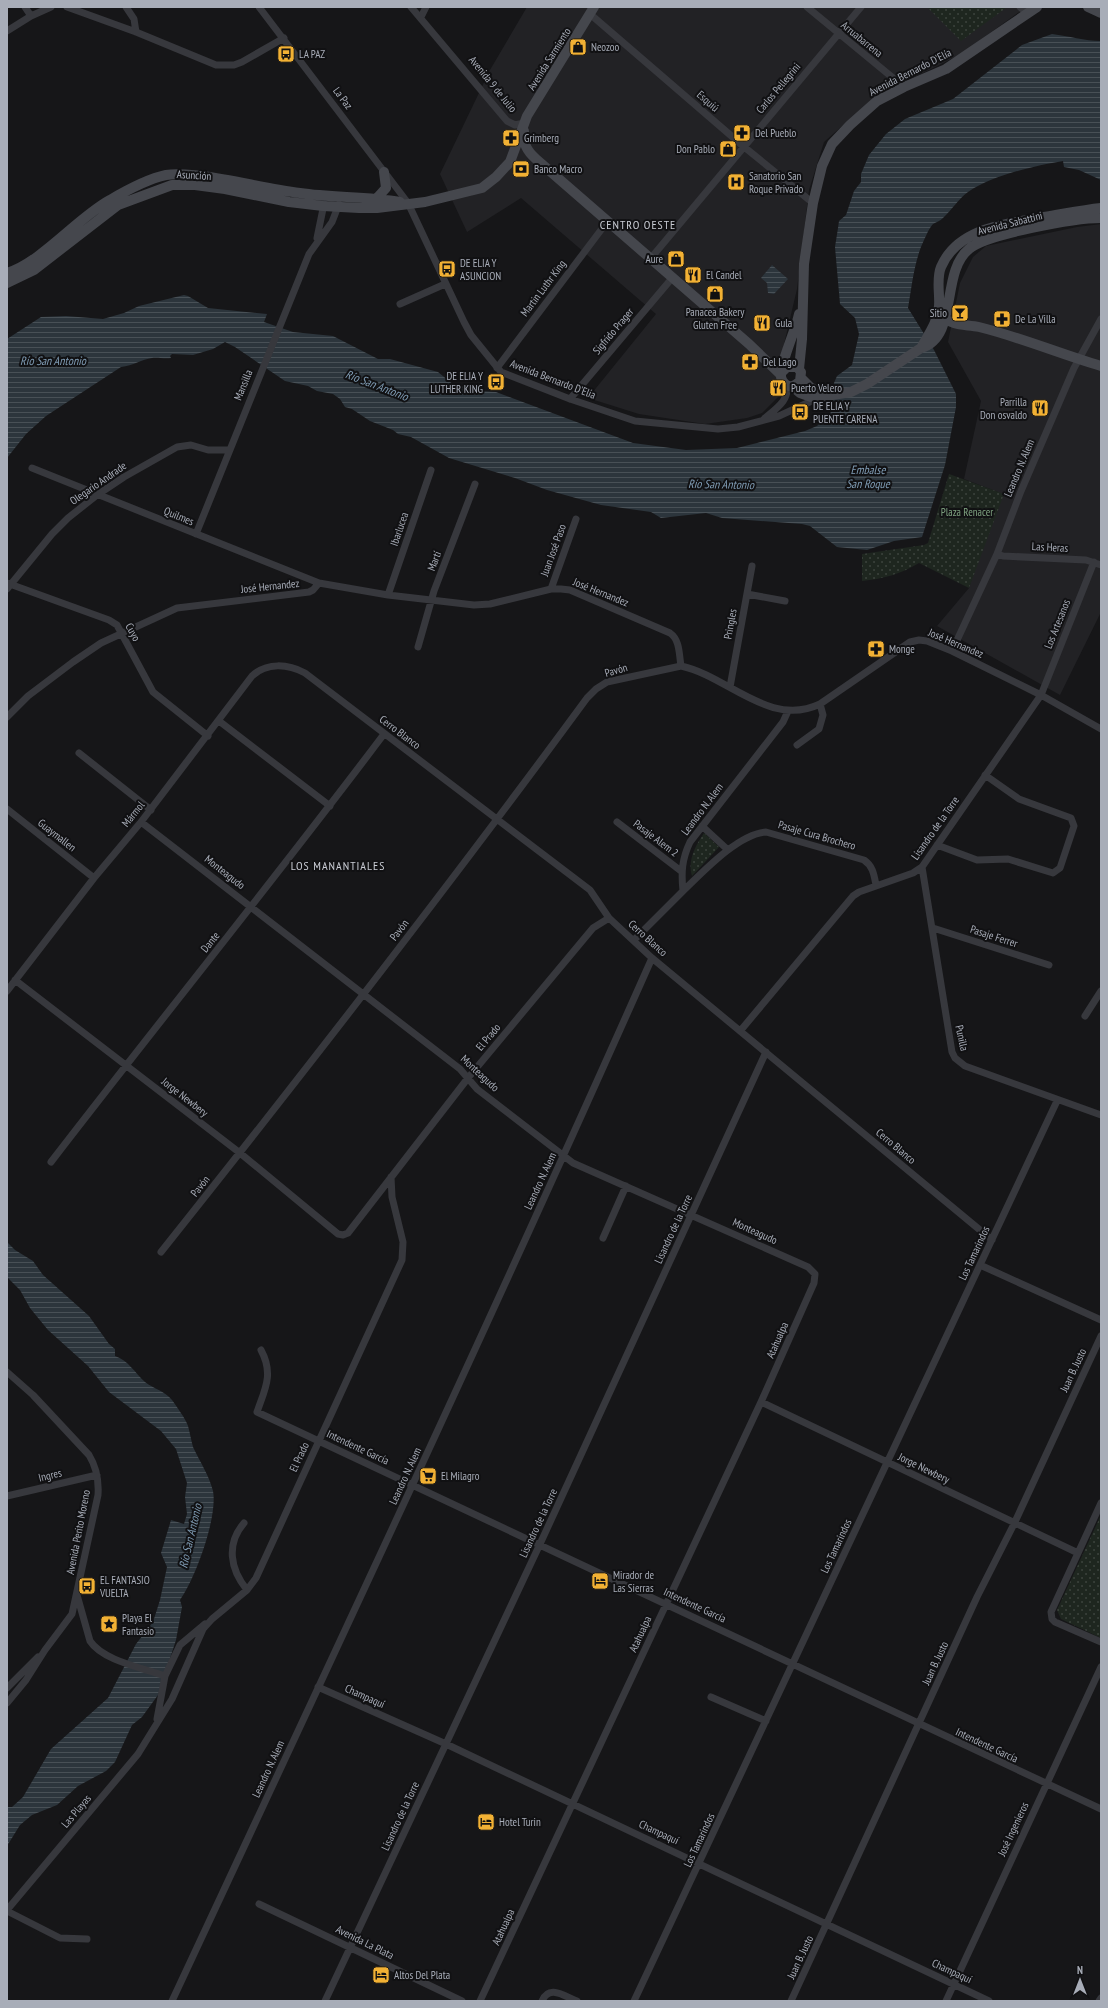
<svg xmlns="http://www.w3.org/2000/svg" width="1108" height="2008" viewBox="0 0 1108 2008" font-family="'PT Sans Narrow',sans-serif">
	<style>
		.built { fill: #222225 }
		.green { fill: url(#green-dots) }
		.water { fill: url(#water-rules) }
		.lines { fill: none; stroke-linecap: round; stroke-linejoin: round }
		.minor { stroke: #37383d; stroke-width: 7 }
		.secondary { stroke: #45474d; stroke-width: 10 }
		.labels { text-anchor: middle; dominant-baseline: central; stroke-width: 4; stroke-linejoin: round; paint-order: stroke }
		.street-label { font-size: 11px; fill: #a8adb8; stroke: #111113 }
		.poi-label { font-size: 11px; fill: #a8adb8; stroke: #111113; text-anchor: start }
		.park-label { font-size: 11px; fill: #7fa381; stroke: #111113 }
		.neighbourhood-label { font-size: 12px; letter-spacing: 1px; fill: #c9ccd4; stroke: #111113 }
		.water-label { font-size: 12px; font-style: italic; fill: #7f9bb3; stroke: #111113 }
	</style>
	<defs>
		<pattern id="green-dots" width="8" height="8" patternUnits="userSpaceOnUse"><rect width="8" height="8" fill="#1e261f"/><path d="M2 2h.1M6 6h.1" fill="none" stroke="#3c433d" stroke-width="1.8" stroke-linecap="round"/></pattern>
		<pattern id="water-rules" width="6" height="5" patternUnits="userSpaceOnUse"><rect width="6" height="5" fill="#2c353c"/><path d="M0 2.5h6" fill="none" stroke="#485056"/></pattern>
	</defs>
	<rect width="100%" height="100%" fill="#161618"/>
	<path class="built" d="M527 7H1026L961 54 923 73 883 90 824 142 809 190 797 289 780 361V395L762 413 747 418 705 424 639 414 588 398 656 314 521 198 467 232 440 174 490 70Z
		M1101 224V612L1060 695 937 626 969 588 998 492 964 479 981 401 948 342 960 283 973 257 986 246 1077 227Z"/>
	<path class="green" d="M927 7H1006V8L961 41Z
		M949 474 1004 494 969 588 919 563C901 574 882 579 862 581V554L924 545 928 543Z
		M704 833 719 847 692 876C687 860 696 845 704 833Z
		M1101 1515V1638L1061 1619 1057 1610Z"/>
	<path class="water" d="M1052 34C1069 36 1084 41 1101 41V180L1079 170 1064 167 1063 161C1034 166 993 175 968 192 958 199 952 210 943 218 940 221 936 222 933 224 929 228 926 236 924 240 914 261 912 286 908 308L934 350 956 394V407L945 465 922 537 894 541 867 550 837 547 810 526 802 524 722 518 706 513 661 518 651 512 601 505 547 490 515 478 449 458 411 437 398 434 393 430 370 421 352 409 345 407 340 399 333 394 317 391 308 386 285 381 235 347 225 342 213 349 193 355 172 354 170 356 171 358C164 359 157 357 152 358 142 359 133 366 121 367L46 416 26 434 7 458V339L41 317 66 316 103 319 124 313 139 306 184 295 188 296 208 308 267 314 264 322 293 332 333 336 378 359H390L438 372 455 386H469L479 391 496 392 633 443 686 450 737 448 805 431 817 426 832 411 834 383 837 376 852 365 859 334 855 318 840 304 835 247 838 228 839 221 846 215 854 191 861 182V174L869 155 886 134 905 119 953 99 1022 45Z
		M772 265 788 279 774 294 768 293 767 283 761 278Z
		M7 1242 15 1250 33 1261 43 1275 89 1316 109 1344 115 1349V1356C128 1360 135 1373 145 1382 154 1389 165 1391 172 1400 177 1407 185 1418 188 1426 190 1433 191 1440 193 1447 200 1462 209 1475 213 1491 218 1517 195 1579 180 1600L182 1607 176 1640 158 1695 142 1717 132 1725 115 1762 106 1771 78 1786 57 1805 32 1815 20 1825 7 1846V1807H12L23 1797 51 1749 108 1698 136 1644 153 1622 160 1600 167 1567 161 1553 171 1520 184 1524 187 1514 185 1497 187 1483 176 1449 161 1431 109 1392 88 1366 48 1330 30 1308 20 1290 7 1277Z"/>
	<g class="lines">
		<path class="minor" d="M25 7 31 16
			M67 7 136 32 216 65H234L242 62 284 38
			M126 7 134 19 136 32
			M259 7 408 203 464 322 471 335 501 372 570 399 635 421 718 429 738 427 779 416 816 399
			M411 7 507 121 515 125 524 123
			M807 7 904 87
			M1020 7 1027 13
			M590 14 743 146 813 203
			M421 17 426 7
			M7 31 31 16 51 7
			M317 238 324 204
			M651 258 861 7
			M400 304 445 284
			M497 368 607 222
			M570 399 673 277
			M764 419C774 410 791 400 786 385
			M32 468 319 583
			M196 534 309 254 332 222 339 204
			M997 554 1003 556 1086 560 1101 565
			M7 583 109 620 117 625 153 692 208 736
			M7 589 52 534 68 518 97 495 124 477 177 447 191 445 208 450H229
			M551 589 576 519
			M747 594 785 601
			M388 595 431 470
			M418 647 434 591 475 484
			M952 651 997 554 1021 491 1074 368 1101 319
			M730 687 752 566
			M7 717 28 696 73 662 101 643 177 608 309 592 313 590 319 583 388 595 474 605 490 604 551 589H561L570 590 670 633C680 640 679 654 681 666 728 676 769 728 820 704L910 642 919 640 927 641 952 651 1041 695 1101 729
			M219 721 330 806
			M797 745 819 729 823 715 820 704
			M79 753 151 810
			M7 809 94 878
			M141 822 460 1069 477 1089 573 1163 808 1267 815 1274 814 1283 761 1402 480 2001
			M617 822 681 871
			M702 826 728 850
			M937 845 977 860 1008 859 1053 873 1060 868 1074 826 1071 818 1019 799 985 775
			M922 867 952 1052 955 1058 965 1066 1101 1115
			M683 891C703 872 738 834 766 832L864 860C873 866 874 875 876 885
			M933 928 1049 965
			M634 940 683 891C681 872 682 859 690 842L783 722 788 711
			M15 980 240 1153 338 1234 343 1235 348 1233 468 1078 593 928 609 918
			M7 991 94 878 141 822 252 676C267 662 288 664 305 673L590 890 609 918 652 958 992 1240
			M1085 1016 1101 991
			M741 1030 853 896 859 892 913 873 922 867 1041 695 1094 562
			M51 1162C161 1019 275 879 384 734
			M603 1238 626 1186
			M161 1252C306 1070 449 886 587 698L596 689 607 682 681 666
			M980 1265 1101 1320
			M261 1350C274 1374 265 1389 257 1412L1101 1809
			M7 1372 33 1395 89 1455C97 1468 99 1480 98 1495L72 1614 45 1650 26 1680 7 1703
			M761 1402 1078 1553
			M7 1496 97 1475
			M1101 1503 1051 1612 1052 1619 1055 1622 1101 1642
			M244 1523C226 1544 230 1569 247 1590
			M77 1595 90 1641C103 1661 144 1668 165 1676L157 1719
			M165 1676 180 1645 205 1624
			M318 1687 446 1744 989 2001
			M7 1688 38 1657
			M711 1697 766 1721
			M259 1904 462 2001
			M7 1910 138 1754 172 1699 203 1629 212 1619 247 1590 256 1578 402 1260 403 1242 392 1197 391 1177
			M7 1911 60 1938 87 1939
			M172 2001C334 1654 497 1307 652 958
			M325 2001 540 1544 766 1052
			M542 2001C549 1984 564 1996 577 2001
			M634 2001 1057 1101
			M791 2001 977 1597 1014 1524 1101 1336
			M946 2001 1101 1667
			M1099 2001 1101 1998"/>
		<path class="secondary" d="M1088 7 1101 13
			M524 131C523 144 527 151 536 159L749 344 781 375
			M377 198 386 188 384 172
			M7 273C42 262 77 218 110 200 127 190 147 179 166 175 178 173 190 175 202 176 235 180 267 189 300 193 333 198 367 196 400 202
			M7 283 34 270 118 205 172 185H195L225 189 289 202 323 206 359 208H377L425 202 482 188 496 177 510 162 527 116 594 7
			M943 315C951 327 966 324 979 327 1020 337 1060 354 1101 366
			M921 348C928 335 938 322 939 306 940 293 936 279 941 267 958 227 1007 224 1044 217 1063 214 1082 210 1101 208
			M799 369 802 339 804 264 813 203 822 166 832 144 850 125 877 101 904 87 946 69 1037 7
			M783 371 787 367H797L801 372 800 381C797 384 794 387 789 386 785 385 782 381 781 377 780 363 796 330 799 314
			M801 378 810 387 826 396
			M792 386 800 393 814 398 851 392 867 384 921 348C959 337 940 272 969 249 986 234 1076 218 1101 218"/>
	</g>
	<defs>
		<symbol id="shop-square" viewBox="-11 -11 22 22"><rect x="-9" y="-9" width="18" height="18" rx="4" fill="#f2b134" stroke="#111113"/><path d="M-5-2.5h2.3a2.7 3.5 0 0 1 5.4 0H5L5.5 6h-11ZM-1.5-2.5h3a1.5 2.3 0 0 0-3 0Z" fill="#111"/></symbol>
		<symbol id="bus-square" viewBox="-11 -11 22 22"><rect x="-9" y="-9" width="18" height="18" rx="4" fill="#f2b134" stroke="#111113"/><path d="M-5-6H5V4H4V6H2V4H-2V6H-4V4H-5ZM-3.5-4V0h7V-4ZM-3.5 1.2v1.5H-2V1.2ZM2 1.2v1.5H3.5V1.2Z" fill="#111"/></symbol>
		<symbol id="pharmacy-square" viewBox="-11 -11 22 22"><rect x="-9" y="-9" width="18" height="18" rx="4" fill="#f2b134" stroke="#111113"/><path d="M-2-6h4v4h4v4h-4v4h-4v-4h-4v-4h4Z" fill="#111"/></symbol>
		<symbol id="bank-square" viewBox="-11 -11 22 22"><rect x="-9" y="-9" width="18" height="18" rx="4" fill="#f2b134" stroke="#111113"/><path d="M-6-4H6V4H-6ZM0-2.3a2.3 2.3 0 1 0 0 4.6a2.3 2.3 0 1 0 0-4.6Z" fill="#111"/></symbol>
		<symbol id="hospital-square" viewBox="-11 -11 22 22"><rect x="-9" y="-9" width="18" height="18" rx="4" fill="#f2b134" stroke="#111113"/><path d="M-5-5h3v3.5h4V-5h3V5h-3V1.5h-4V5h-3Z" fill="#111"/></symbol>
		<symbol id="restaurant-square" viewBox="-11 -11 22 22"><rect x="-9" y="-9" width="18" height="18" rx="4" fill="#f2b134" stroke="#111113"/><path d="M-5-6h1v4h1v-4h1v4h1v-4h1v5L-1.5 .5V6h-2V.5L-5-1ZM5-6V6H3V1.5H1.5Q1.5-4 5-6Z" fill="#111"/></symbol>
		<symbol id="bar-square" viewBox="-11 -11 22 22"><rect x="-9" y="-9" width="18" height="18" rx="4" fill="#f2b134" stroke="#111113"/><path d="M-6-5H6L.8 .8V4.5H3.5V6h-7V4.5H-.8V.8Z" fill="#111"/></symbol>
		<symbol id="supermarket-square" viewBox="-11 -11 22 22"><rect x="-9" y="-9" width="18" height="18" rx="4" fill="#f2b134" stroke="#111113"/><path d="M-6-5.5h2.5l.6 2H6L4.5 2H-2.5L-4.4-4H-6ZM-1.5 3.2a1.3 1.3 0 1 0 .1 0ZM3 3.2a1.3 1.3 0 1 0 .1 0Z" fill="#111"/></symbol>
		<symbol id="hotel-square" viewBox="-11 -11 22 22"><rect x="-9" y="-9" width="18" height="18" rx="4" fill="#f2b134" stroke="#111113"/><path d="M-6-4.5h1.5V1H6V5H4.5V3h-9V5H-6ZM-4 0a1.8 1.8 0 1 1 3.6 0ZM.5 0V-2.5h3Q6-2.5 6 0Z" fill="#111"/></symbol>
		<symbol id="sight-square" viewBox="-11 -11 22 22"><rect x="-9" y="-9" width="18" height="18" rx="4" fill="#f2b134" stroke="#111113"/><path d="M0-6L1.8-2.2L6-1.7L2.9 1.2L3.7 5.4L0 3.3L-3.7 5.4L-2.9 1.2L-6-1.7L-1.8-2.2Z" fill="#111"/></symbol>
	</defs>
	<g fill-rule="evenodd">
		<use href="#shop-square" x="568" y="37" width="20" height="20"/>
		<use href="#bus-square" x="276" y="44" width="20" height="20"/>
		<use href="#pharmacy-square" x="732" y="123" width="20" height="20"/>
		<use href="#pharmacy-square" x="501" y="128" width="20" height="20"/>
		<use href="#shop-square" x="718" y="139" width="20" height="20"/>
		<use href="#bank-square" x="511" y="159" width="20" height="20"/>
		<use href="#hospital-square" x="726" y="172" width="20" height="20"/>
		<use href="#shop-square" x="666" y="249" width="20" height="20"/>
		<use href="#bus-square" x="437" y="259" width="20" height="20"/>
		<use href="#restaurant-square" x="683" y="265" width="20" height="20"/>
		<use href="#shop-square" x="705" y="284" width="20" height="20"/>
		<use href="#bar-square" x="950" y="303" width="20" height="20"/>
		<use href="#pharmacy-square" x="992" y="309" width="20" height="20"/>
		<use href="#restaurant-square" x="752" y="313" width="20" height="20"/>
		<use href="#pharmacy-square" x="740" y="352" width="20" height="20"/>
		<use href="#bus-square" x="486" y="372" width="20" height="20"/>
		<use href="#restaurant-square" x="768" y="378" width="20" height="20"/>
		<use href="#restaurant-square" x="1030" y="398" width="20" height="20"/>
		<use href="#bus-square" x="790" y="402" width="20" height="20"/>
		<use href="#pharmacy-square" x="866" y="639" width="20" height="20"/>
		<use href="#supermarket-square" x="418" y="1466" width="20" height="20"/>
		<use href="#hotel-square" x="590" y="1571" width="20" height="20"/>
		<use href="#bus-square" x="77" y="1576" width="20" height="20"/>
		<use href="#sight-square" x="99" y="1614" width="20" height="20"/>
		<use href="#hotel-square" x="476" y="1812" width="20" height="20"/>
		<use href="#hotel-square" x="371" y="1965" width="20" height="20"/>
	</g>
	<g class="labels">
		<g class="street-label">
			<text transform="translate(862 39) rotate(39)">Arruabarrena</text>
			<text transform="translate(549 59) rotate(-58)">Avenida Sarmiento</text>
			<text transform="translate(910 72) rotate(-27)">Avenida Bernardo D'Elía</text>
			<text transform="translate(493 84) rotate(51)">Avenida 9 de Julio</text>
			<text transform="translate(778 88) rotate(-50)">Carlos Pellegrini</text>
			<text transform="translate(343 98) rotate(53)">La Paz</text>
			<text transform="translate(708 101) rotate(41)">Esquiú</text>
			<text transform="translate(194 175) rotate(3)">Asunción</text>
			<text transform="translate(1010 223) rotate(-14)">Avenida Sabattini</text>
			<text transform="translate(543 288) rotate(-53)">Martin Luthr King</text>
			<text transform="translate(613 331) rotate(-50)">Sigfrido Prager</text>
			<text transform="translate(553 379) rotate(21)">Avenida Bernardo D'Elía</text>
			<text transform="translate(243 385) rotate(-68)">Mansilla</text>
			<text transform="translate(1019 468) rotate(-67)">Leandro N. Alem</text>
			<text transform="translate(98 483) rotate(-35)">Olegario Andrade</text>
			<text transform="translate(179 516) rotate(22)">Quilmes</text>
			<text transform="translate(399 529) rotate(-71)">Ibarlucea</text>
			<text transform="translate(1050 547) rotate(3)">Las Heras</text>
			<text transform="translate(553 550) rotate(-70)">Juan José Paso</text>
			<text transform="translate(434 561) rotate(-69)">Martí</text>
			<text transform="translate(270 586) rotate(-6)">José Hernandez</text>
			<text transform="translate(601 592) rotate(22)">José Hernandez</text>
			<text transform="translate(730 624) rotate(-80)">Pringles</text>
			<text transform="translate(1057 624) rotate(-68)">Los Artesanos</text>
			<text transform="translate(133 632) rotate(61)">Cuyo</text>
			<text transform="translate(956 643) rotate(23)">José Hernandez</text>
			<text transform="translate(616 670) rotate(-16)">Pavón</text>
			<text transform="translate(400 732) rotate(37)">Cerro Blanco</text>
			<text transform="translate(702 809) rotate(-53)">Leandro N. Alem</text>
			<text transform="translate(133 814) rotate(-51)">Mármol</text>
			<text transform="translate(935 828) rotate(-55)">Lisandro de la Torre</text>
			<text transform="translate(57 835) rotate(38)">Guaymallen</text>
			<text transform="translate(817 835) rotate(16)">Pasaje Cura Brochero</text>
			<text transform="translate(656 838) rotate(37)">Pasaje Alem 2</text>
			<text transform="translate(225 872) rotate(38)">Monteagudo</text>
			<text transform="translate(399 930) rotate(-53)">Pavón</text>
			<text transform="translate(994 936) rotate(18)">Pasaje Ferrer</text>
			<text transform="translate(648 938) rotate(42)">Cerro Blanco</text>
			<text transform="translate(210 942) rotate(-51)">Dante</text>
			<text transform="translate(488 1037) rotate(-50)">El Prado</text>
			<text transform="translate(962 1038) rotate(78)">Punilla</text>
			<text transform="translate(480 1073) rotate(43)">Monteagudo</text>
			<text transform="translate(185 1097) rotate(38)">Jorge Newbery</text>
			<text transform="translate(896 1146) rotate(40)">Cerro Blanco</text>
			<text transform="translate(540 1181) rotate(-65)">Leandro N. Alem</text>
			<text transform="translate(200 1186) rotate(-52)">Pavón</text>
			<text transform="translate(673 1229) rotate(-65)">Lisandro de la Torre</text>
			<text transform="translate(755 1231) rotate(24)">Monteagudo</text>
			<text transform="translate(974 1253) rotate(-65)">Los Tamarindos</text>
			<text transform="translate(777 1340) rotate(-66)">Atahualpa</text>
			<text transform="translate(1073 1370) rotate(-65)">Juan B. Justo</text>
			<text transform="translate(358 1447) rotate(25)">Intendente García</text>
			<text transform="translate(299 1457) rotate(-65)">El Prado</text>
			<text transform="translate(924 1468) rotate(26)">Jorge Newbery</text>
			<text transform="translate(50 1475) rotate(-14)">Ingres</text>
			<text transform="translate(405 1476) rotate(-65)">Leandro N. Alem</text>
			<text transform="translate(538 1523) rotate(-65)">Lisandro de la Torre</text>
			<text transform="translate(78 1532) rotate(-79)">Avenida Perito Moreno</text>
			<text transform="translate(836 1546) rotate(-65)">Los Tamarindos</text>
			<text transform="translate(695 1605) rotate(25)">Intendente García</text>
			<text transform="translate(640 1634) rotate(-65)">Atahualpa</text>
			<text transform="translate(935 1663) rotate(-65)">Juan B. Justo</text>
			<text transform="translate(365 1696) rotate(24)">Champaquí</text>
			<text transform="translate(987 1745) rotate(25)">Intendente García</text>
			<text transform="translate(268 1769) rotate(-65)">Leandro N. Alem</text>
			<text transform="translate(76 1811) rotate(-50)">Las Playas</text>
			<text transform="translate(400 1816) rotate(-65)">Lisandro de la Torre</text>
			<text transform="translate(1013 1829) rotate(-65)">José Ingenieros</text>
			<text transform="translate(659 1832) rotate(25)">Champaquí</text>
			<text transform="translate(699 1840) rotate(-65)">Los Tamarindos</text>
			<text transform="translate(503 1927) rotate(-65)">Atahualpa</text>
			<text transform="translate(365 1942) rotate(26)">Avenida La Plata</text>
			<text transform="translate(800 1957) rotate(-65)">Juan B. Justo</text>
			<text transform="translate(952 1971) rotate(25)">Champaquí</text>
		</g>
		<g class="poi-label">
			<text x="591" y="47">Neozoo</text>
			<text x="299" y="54">LA PAZ</text>
			<text x="755" y="133">Del Pueblo</text>
			<text x="524" y="138">Grimberg</text>
			<text x="715" y="149" text-anchor="end">Don Pablo</text>
			<text x="534" y="169">Banco Macro</text>
			<text x="749" y="176">Sanatorio San<tspan x="749" dy="13">Roque Privado</tspan></text>
			<text x="663" y="259" text-anchor="end">Aure</text>
			<text x="460" y="263">DE ELIA Y<tspan x="460" dy="13">ASUNCION</tspan></text>
			<text x="706" y="275">El Candel</text>
			<text x="715" y="312" text-anchor="middle">Panacea Bakery<tspan x="715" dy="13">Gluten Free</tspan></text>
			<text x="947" y="313" text-anchor="end">Sitio</text>
			<text x="1015" y="319">De La Villa</text>
			<text x="775" y="323">Gula</text>
			<text x="763" y="362">Del Lago</text>
			<text x="483" y="376" text-anchor="end">DE ELIA Y<tspan x="483" dy="13">LUTHER KING</tspan></text>
			<text x="791" y="388">Puerto Velero</text>
			<text x="1027" y="402" text-anchor="end">Parrilla<tspan x="1027" dy="13">Don osvaldo</tspan></text>
			<text x="813" y="406">DE ELIA Y<tspan x="813" dy="13">PUENTE CARENA</tspan></text>
			<text x="889" y="649">Monge</text>
			<text x="441" y="1476">El Milagro</text>
			<text x="613" y="1575">Mirador de<tspan x="613" dy="13">Las Sierras</tspan></text>
			<text x="100" y="1580">EL FANTASIO<tspan x="100" dy="13">VUELTA</tspan></text>
			<text x="122" y="1618">Playa El<tspan x="122" dy="13">Fantasio</tspan></text>
			<text x="499" y="1822">Hotel Turin</text>
			<text x="394" y="1975">Altos Del Plata</text>
		</g>
		<g class="park-label">
			<text x="967" y="512">Plaza Renacer</text>
		</g>
		<g class="neighbourhood-label">
			<text x="638" y="224">CENTRO OESTE</text>
			<text x="338" y="865">LOS MANANTIALES</text>
		</g>
		<g class="water-label">
			<text x="53" y="360">Río San Antonio</text>
			<text transform="translate(377 385) rotate(21)">Río San Antonio</text>
			<text x="868" y="469">Embalse<tspan x="868" dy="14">San Roque</tspan></text>
			<text transform="translate(721 484) rotate(1)">Río San Antonio</text>
			<text transform="translate(190 1536) rotate(-77)">Río San Antonio</text>
		</g>
	</g>
	<rect width="1108" height="2008" fill="none" stroke="#a8adb8" stroke-width="16"/>
	<g transform="translate(1080 1980)" stroke="#111113" stroke-width="3" paint-order="stroke">
	<path d="M0-3L7 15L0 10L-7 15Z" fill="#a8adb8"/>
	<text y="-6" font-size="11" font-weight="bold" text-anchor="middle" fill="#a8adb8">N</text>
	</g>
</svg>
